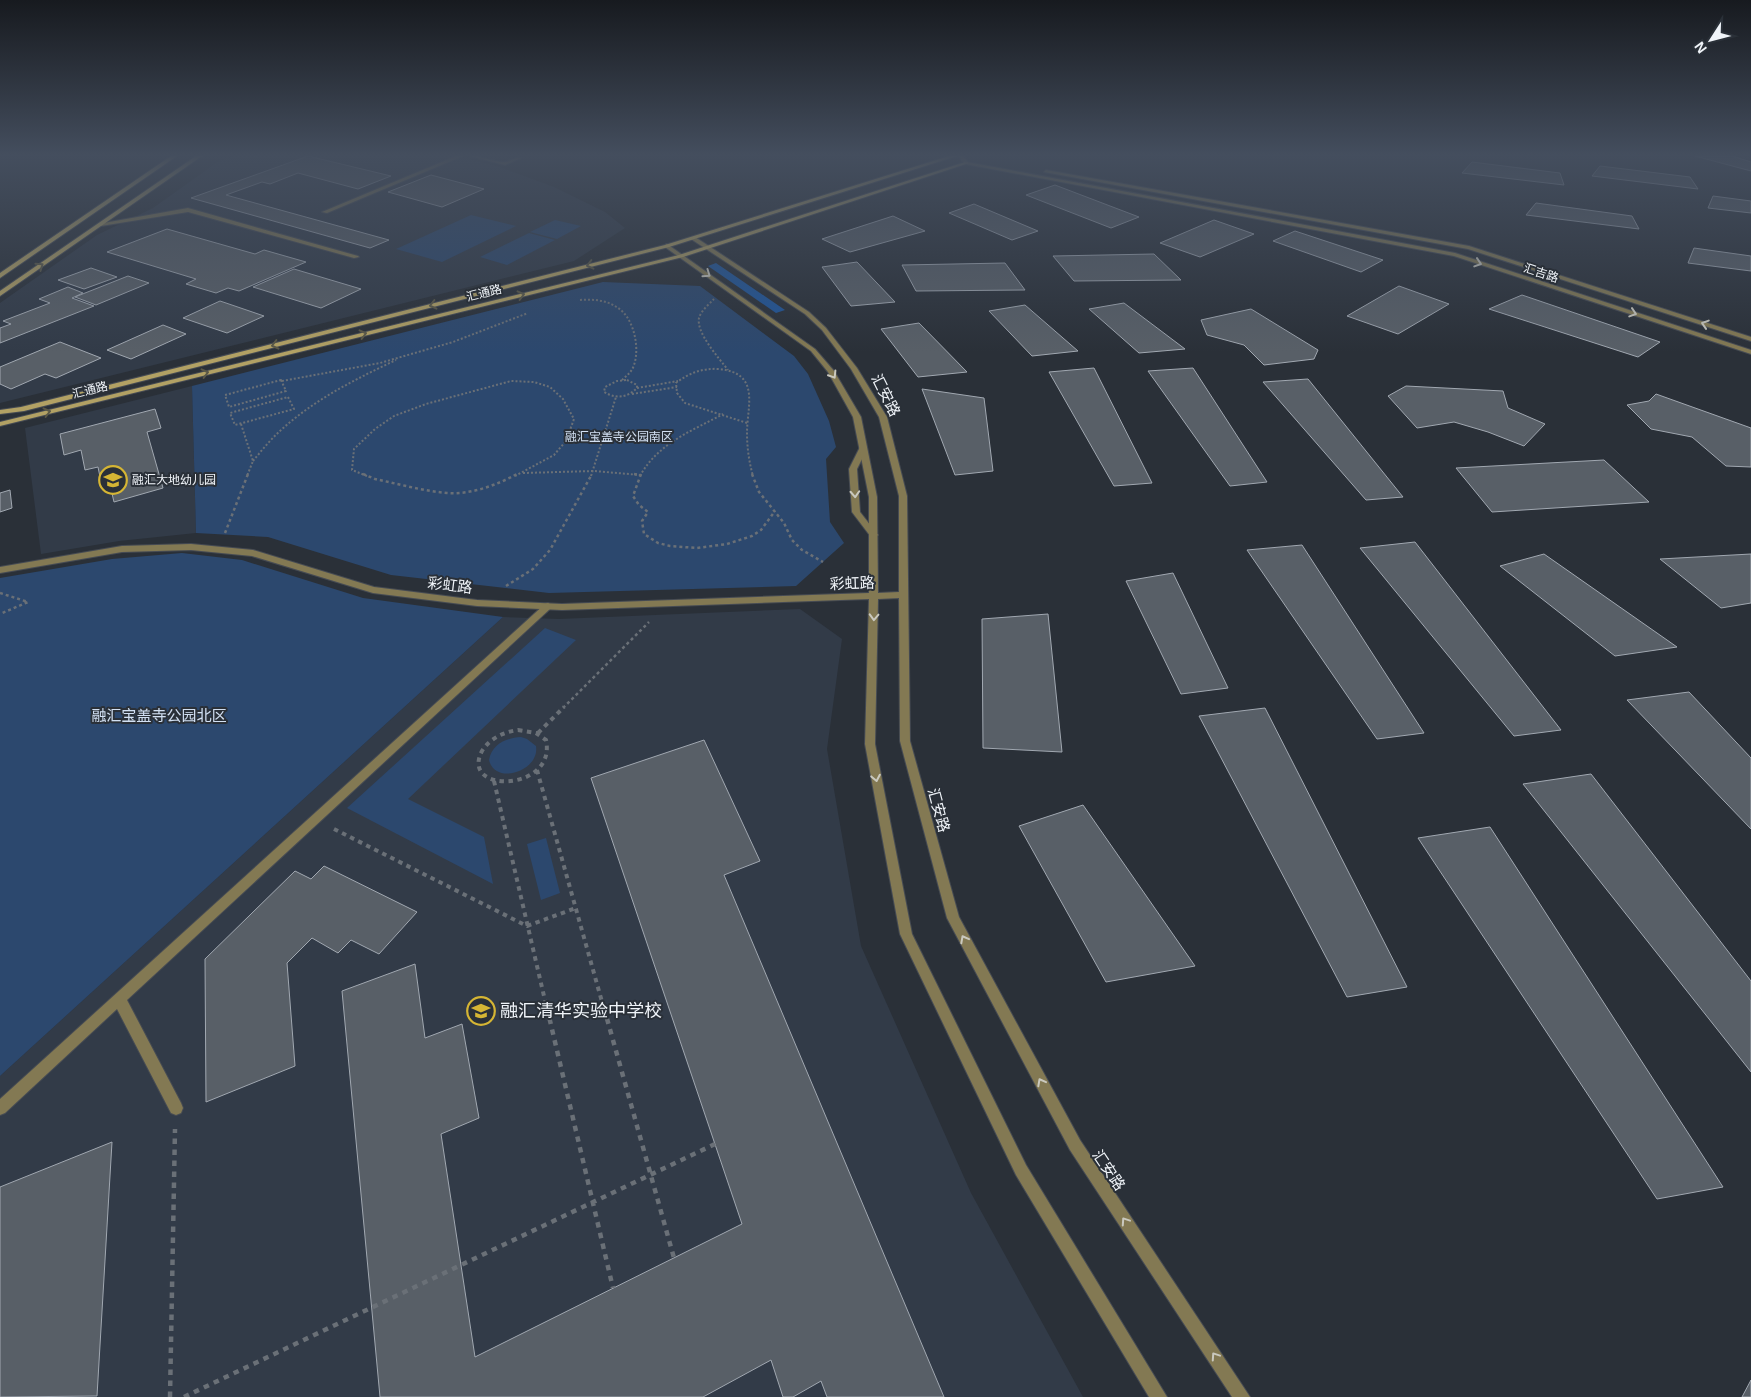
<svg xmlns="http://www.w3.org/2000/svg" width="1751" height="1397" viewBox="0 0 1751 1397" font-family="Helvetica,'Noto Sans SC',sans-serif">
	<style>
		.built { fill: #323b48 }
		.green { fill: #2c486e }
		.forest { fill: #205598 }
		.building { fill: #585f67; stroke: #a1a8b1 }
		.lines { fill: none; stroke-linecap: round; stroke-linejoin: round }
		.service-casing { stroke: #464b53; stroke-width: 2 }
		.minor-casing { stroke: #464b53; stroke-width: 2 }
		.tertiary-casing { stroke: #464b53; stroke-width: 2 }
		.secondary-casing { stroke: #464b53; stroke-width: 2 }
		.path-far3 { stroke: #6a7077; stroke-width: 2; stroke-dasharray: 2 2; stroke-linecap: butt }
		.path-far2 { stroke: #6a7077; stroke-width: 2.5; stroke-dasharray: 3 3; stroke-linecap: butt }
		.path-far1 { stroke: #6a7077; stroke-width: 4; stroke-dasharray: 4.5 4.5; stroke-linecap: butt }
		.path { stroke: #6a7077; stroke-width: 4.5; stroke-dasharray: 5.5 5.5; stroke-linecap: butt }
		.service { fill: #837953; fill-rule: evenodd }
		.minor { fill: #837953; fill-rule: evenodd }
		.tertiary { fill: #837953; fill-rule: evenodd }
		.secondary { fill: #b2a164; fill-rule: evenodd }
		.oneway { stroke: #cac9bf }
		.oneway2 { stroke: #5a5847 }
		.labels { text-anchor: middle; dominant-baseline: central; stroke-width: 4; stroke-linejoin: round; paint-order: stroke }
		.far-street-label { font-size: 12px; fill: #f0f4f9; stroke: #2a3038 }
		.far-park-label { font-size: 12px; fill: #d2e0f3; stroke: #2a3038 }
		.far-poi-label { font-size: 12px; fill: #f0f4f9; stroke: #2a3038; text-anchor: start }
		.street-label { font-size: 15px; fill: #f0f4f9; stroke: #2a3038 }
		.park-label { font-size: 15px; fill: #d2e0f3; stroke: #2a3038 }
		.near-poi-label { font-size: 18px; fill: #f0f4f9; stroke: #2a3038; text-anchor: start }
	</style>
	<rect width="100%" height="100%" fill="#2a3038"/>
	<path class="built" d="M237 156H455L497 166 554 187 605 212 625 228 574 261 0 403V303L97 235 153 208 219 161Z
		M192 386 196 533 119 541 41 554 25 428Z
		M800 609 842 639 827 749 861 946 971 1193 1083 1397H0V1076L503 617 559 619Z"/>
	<path class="green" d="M471 215 516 226 442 262 396 249Z
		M555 220 581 226 557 239 530 232Z
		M529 233 555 240 507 265 480 257Z
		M603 282 700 286 794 356 808 374 829 421 836 447 826 459 830 522 844 543 796 586 549 593 391 575 268 537 196 533 192 386Z
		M182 553 242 560 363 598 503 617 0 1076V578L112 559Z
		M545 628 576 640 408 799 484 837 493 884 347 808Z
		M521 737 527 739 536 746C540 771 495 786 489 760 492 744 506 738 521 737Z
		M546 838 560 893 541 900 527 844Z"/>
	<path class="forest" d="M716 263 785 310 776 313 708 266Z"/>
	<path class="building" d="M308 156 391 176 358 189 298 173 270 184 262 182 226 195 389 240 370 248 191 198Z
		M1695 156H1732L1751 162V171Z
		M1472 162 1560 173 1564 185 1462 173Z
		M1600 166 1690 177 1698 189 1592 176Z
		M431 175 484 189 442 207 388 192Z
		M1055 185 1139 217 1111 228 1026 195Z
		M1713 196 1751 201V213L1708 208Z
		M1536 203 1632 216 1639 229 1526 215Z
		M974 204 1038 231 1012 240 949 213Z
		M893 216 925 231 850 252 822 239Z
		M1214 220 1254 234 1200 257 1160 243Z
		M167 229 255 254 264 250 306 262 239 291 228 288 216 293 186 284 196 279 107 252Z
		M1295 231 1383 260 1361 272 1273 241Z
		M1694 248 1751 256V271L1688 263Z
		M1154 254 1181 280 1074 281 1053 256Z
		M857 262 895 302 851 306 822 267Z
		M1005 263 1025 290 916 291 902 265Z
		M91 268 117 277 84 289 58 280Z
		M294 269 361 289 321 308 253 287Z
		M128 276 149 283 96 305 75 297Z
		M1399 286 1449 304 1398 334 1347 316Z
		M68 287 83 293 72 298 94 306 0 343V328L11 324 3 321 50 303 39 299Z
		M1522 295 1660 342 1638 357 1489 309Z
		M220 301 226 303 264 316 227 333 183 318Z
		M1124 303 1185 349 1139 353 1089 309Z
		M1025 305 1078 351 1032 356 989 311Z
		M1251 309 1318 350 1314 359 1264 365 1244 345 1207 335 1201 320Z
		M919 323 967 372 918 377 881 329Z
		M163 325 186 334 131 359 107 350Z
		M60 342 101 358 56 378 45 374 11 389 0 384V367Z
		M1094 368 1152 483 1114 486 1049 372Z
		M1193 368 1267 482 1230 486 1148 371Z
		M1308 379 1403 497 1366 500 1263 382Z
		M1406 386 1503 391 1508 408 1545 424 1524 446 1488 432 1454 422 1417 428 1388 396Z
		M922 389 984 398 993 471 955 475Z
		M1656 394 1751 428V467L1726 466 1692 437 1651 429 1627 405 1649 401Z
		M155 409 161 428 147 432 163 488 114 502 110 485 102 487 98 467 85 470 81 450 64 455 60 434Z
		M1604 460 1649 502 1492 512 1456 468Z
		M10 490 12 508 0 512V493Z
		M1415 542 1561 730 1514 736 1360 548Z
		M1302 545 1424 733 1377 739 1247 550Z
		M1544 554 1677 647 1615 656 1500 566Z
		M1751 554V603L1721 608 1660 559Z
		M1173 573 1228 688 1181 694 1126 581Z
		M1048 614 1062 752 983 748 982 619Z
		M1689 692 1751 758V829L1627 700Z
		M1265 708 1407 987 1347 997 1199 716Z
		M704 740 760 861 724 875 944 1397H827L821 1381 793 1397H783L771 1360 703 1397H380L342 991 415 964 425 1038 462 1024 479 1118 441 1134 475 1357 742 1224 591 778Z
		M1591 774 1751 981V1072L1523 784Z
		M1083 805 1195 966 1106 982 1019 826Z
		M1490 827 1723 1187 1657 1199 1418 838Z
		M324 866 417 912 379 954 351 940 338 953 312 938 287 963 295 1066 206 1102 205 959 295 871 311 879Z
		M112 1142 97 1396 0 1397V1187Z
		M1751 1380V1397H1742Z"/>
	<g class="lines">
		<defs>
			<path id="service" d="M456 156H463L327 213 322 212Z
				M188 208 358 256 359 257 354 258 188 212 101 226 98 224Z
				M860 447H863L867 449 857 469 860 512 878 535 874 538 871 537 852 512 849 469Z
				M548 603 553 606 551 608 127 1000 181 1103 183 1108 181 1113 176 1115 171 1113 117 1009 5 1113 0 1115V1099L545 604Z"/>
			<path id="minor" d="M958 156H963L969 163 965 164Z"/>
			<path id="tertiary" d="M470 156C481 156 491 161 502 162 509 163 515 156 521 158L505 165Z
				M967 162 1455 253 1751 350V354L1454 256 965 164Z
				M1046 170 1469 246 1751 337V341L1468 249 1044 172Z
				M691 237H695L809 312 826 328 857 368 887 417 907 496 910 741 959 917 1080 1140 1250 1397H1232L1070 1150 947 918 900 741 899 598 878 599 875 744 912 934 1026 1165 1167 1397H1149L1016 1175 900 934 865 744 869 599 562 610 477 606 373 593 252 556 191 550 122 552 0 573V567L122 546 191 544 253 550 374 587 477 600 562 604 869 593V497L853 417 828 372 811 351 665 247V245L667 244 815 349 834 371 861 417 877 497 878 593 899 592V496L879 417 851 369 822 330 805 314 691 239Z"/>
			<path id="secondary" d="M171 156H177L0 278V273Z
				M196 156H202L0 296V291Z
				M949 156H957L669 247 24 411 0 414V410L21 407 665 245Z
				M965 162 969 163 683 257 0 426V422L679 255Z"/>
		</defs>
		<use href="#service" class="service-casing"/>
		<use href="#minor" class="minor-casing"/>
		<use href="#tertiary" class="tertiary-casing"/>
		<use href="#secondary" class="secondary-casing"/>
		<path class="path-far3" d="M714 299C709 304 701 311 699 318 696 333 719 358 728 370
			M580 300C593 299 607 300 618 308 634 318 640 348 634 365 632 372 627 375 622 380
			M281 380 286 391 229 407 225 395Z
			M627 380 637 385V388C627 398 616 399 604 392L605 387 617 381Z
			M282 381 380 363 453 342 528 313
			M637 388 678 381
			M632 394 677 387
			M288 397 294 409 235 425 230 413Z
			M747 423 685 403 677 393 676 383C689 373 702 368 719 369 761 373 747 406 747 433 747 447 749 462 753 476
			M241 424 253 461 247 476
			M253 461C262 450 271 439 281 430 315 399 356 379 396 360
			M523 473 594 471 640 475
			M367 476 352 470 354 449 375 429 394 416 426 404 511 381 534 382 550 387 563 399 574 419 566 441 554 455 515 476
			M591 476 616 397
			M640 476C658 443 692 431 723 414"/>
		<path class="path-far2" d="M363 474 375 479C399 484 423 491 447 493 470 495 497 485 517 474
			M634 474 640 475
			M641 474 633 496 639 505 648 512 642 521 644 534 658 543 670 546 697 548 727 544 752 536 761 530 775 511
			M752 474 759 492 784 523 792 540 802 550 823 562
			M225 533 248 474
			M506 586 533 569 550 550 592 474
			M0 593 28 602 0 614
			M563 708 649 622"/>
		<path class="path-far1" d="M518 730 536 733 546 740C557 792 459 794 482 751 490 738 504 732 518 730Z
			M538 733 564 707
			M537 770 604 1009
			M494 781 547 1009
			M334 829 527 926 576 908"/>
		<path class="path" d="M547 1008 613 1288
			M604 1008 674 1258
			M170 1397 175 1129
			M184 1397 715 1144"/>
		<use href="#service" class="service"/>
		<use href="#minor" class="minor"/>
		<use href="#tertiary" class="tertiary"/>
		<use href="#secondary" class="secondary"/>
	</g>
	<defs><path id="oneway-chevron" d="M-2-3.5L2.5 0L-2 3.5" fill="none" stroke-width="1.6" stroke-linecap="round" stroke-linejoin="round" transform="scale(1.25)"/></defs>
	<g class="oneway">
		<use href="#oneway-chevron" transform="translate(1478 263) rotate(18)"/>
		<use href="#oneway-chevron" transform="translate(707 274) rotate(35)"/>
		<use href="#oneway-chevron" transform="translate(1633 313) rotate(18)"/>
		<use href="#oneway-chevron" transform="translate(1705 324) rotate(-162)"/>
		<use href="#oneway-chevron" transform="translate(833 375) rotate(58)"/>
		<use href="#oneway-chevron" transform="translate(855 494) rotate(87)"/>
		<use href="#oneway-chevron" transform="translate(874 617) rotate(92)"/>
		<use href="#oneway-chevron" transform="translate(876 778) rotate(79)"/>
		<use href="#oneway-chevron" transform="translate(964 939) rotate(-118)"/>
		<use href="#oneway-chevron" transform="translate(1041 1082) rotate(-118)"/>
		<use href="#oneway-chevron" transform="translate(1125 1221) rotate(-124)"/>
		<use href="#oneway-chevron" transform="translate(1215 1356) rotate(-124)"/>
	</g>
	<g class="oneway2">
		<use href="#oneway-chevron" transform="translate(590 265) rotate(166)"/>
		<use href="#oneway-chevron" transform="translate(40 266) rotate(-35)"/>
		<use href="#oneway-chevron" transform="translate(521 295) rotate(-14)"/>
		<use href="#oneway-chevron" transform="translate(433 305) rotate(166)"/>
		<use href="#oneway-chevron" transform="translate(363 334) rotate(-14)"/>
		<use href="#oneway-chevron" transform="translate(275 345) rotate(166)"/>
		<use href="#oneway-chevron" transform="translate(205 373) rotate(-14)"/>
		<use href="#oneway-chevron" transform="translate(47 412) rotate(-14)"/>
	</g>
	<linearGradient id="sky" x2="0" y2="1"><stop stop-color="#171a1f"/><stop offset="0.44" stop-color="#444e5e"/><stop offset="1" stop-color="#444e5e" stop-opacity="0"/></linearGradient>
	<rect width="1751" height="352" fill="url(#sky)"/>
	<defs>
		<symbol id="school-ring" viewBox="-11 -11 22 22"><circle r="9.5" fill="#2a3038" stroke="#d5b534" stroke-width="1.5"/><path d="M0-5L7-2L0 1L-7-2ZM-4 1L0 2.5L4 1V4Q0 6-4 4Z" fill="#d5b534"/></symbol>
	</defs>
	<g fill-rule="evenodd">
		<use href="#school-ring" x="97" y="464" width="32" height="32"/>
		<use href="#school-ring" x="465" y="995" width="32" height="32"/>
	</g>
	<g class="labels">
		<g class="far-street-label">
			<text transform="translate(1541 273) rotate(18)">汇吉路</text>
			<text transform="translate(484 293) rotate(-14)">汇通路</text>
			<text transform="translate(90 390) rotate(-14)">汇通路</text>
		</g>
		<g class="far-park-label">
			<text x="619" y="437">融汇宝盖寺公园南区</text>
		</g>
		<g class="far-poi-label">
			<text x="132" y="480">融汇大地幼儿园</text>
		</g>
		<g class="street-label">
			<text transform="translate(886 395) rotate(63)">汇安路</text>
			<text transform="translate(852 583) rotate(-2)">彩虹路</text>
			<text transform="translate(450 585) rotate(7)">彩虹路</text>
			<text transform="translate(939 810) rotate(75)">汇安路</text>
			<text transform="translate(1109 1170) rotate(56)">汇安路</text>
		</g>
		<g class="park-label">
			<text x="159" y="715">融汇宝盖寺公园北区</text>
		</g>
		<g class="near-poi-label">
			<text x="500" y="1011">融汇清华实验中学校</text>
		</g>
	</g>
	<g transform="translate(1711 40) rotate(234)" stroke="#2a3038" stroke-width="4" paint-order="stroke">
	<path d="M0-4L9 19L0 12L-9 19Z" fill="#f0f4f9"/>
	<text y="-8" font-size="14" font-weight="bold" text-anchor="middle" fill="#f0f4f9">N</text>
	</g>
</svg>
